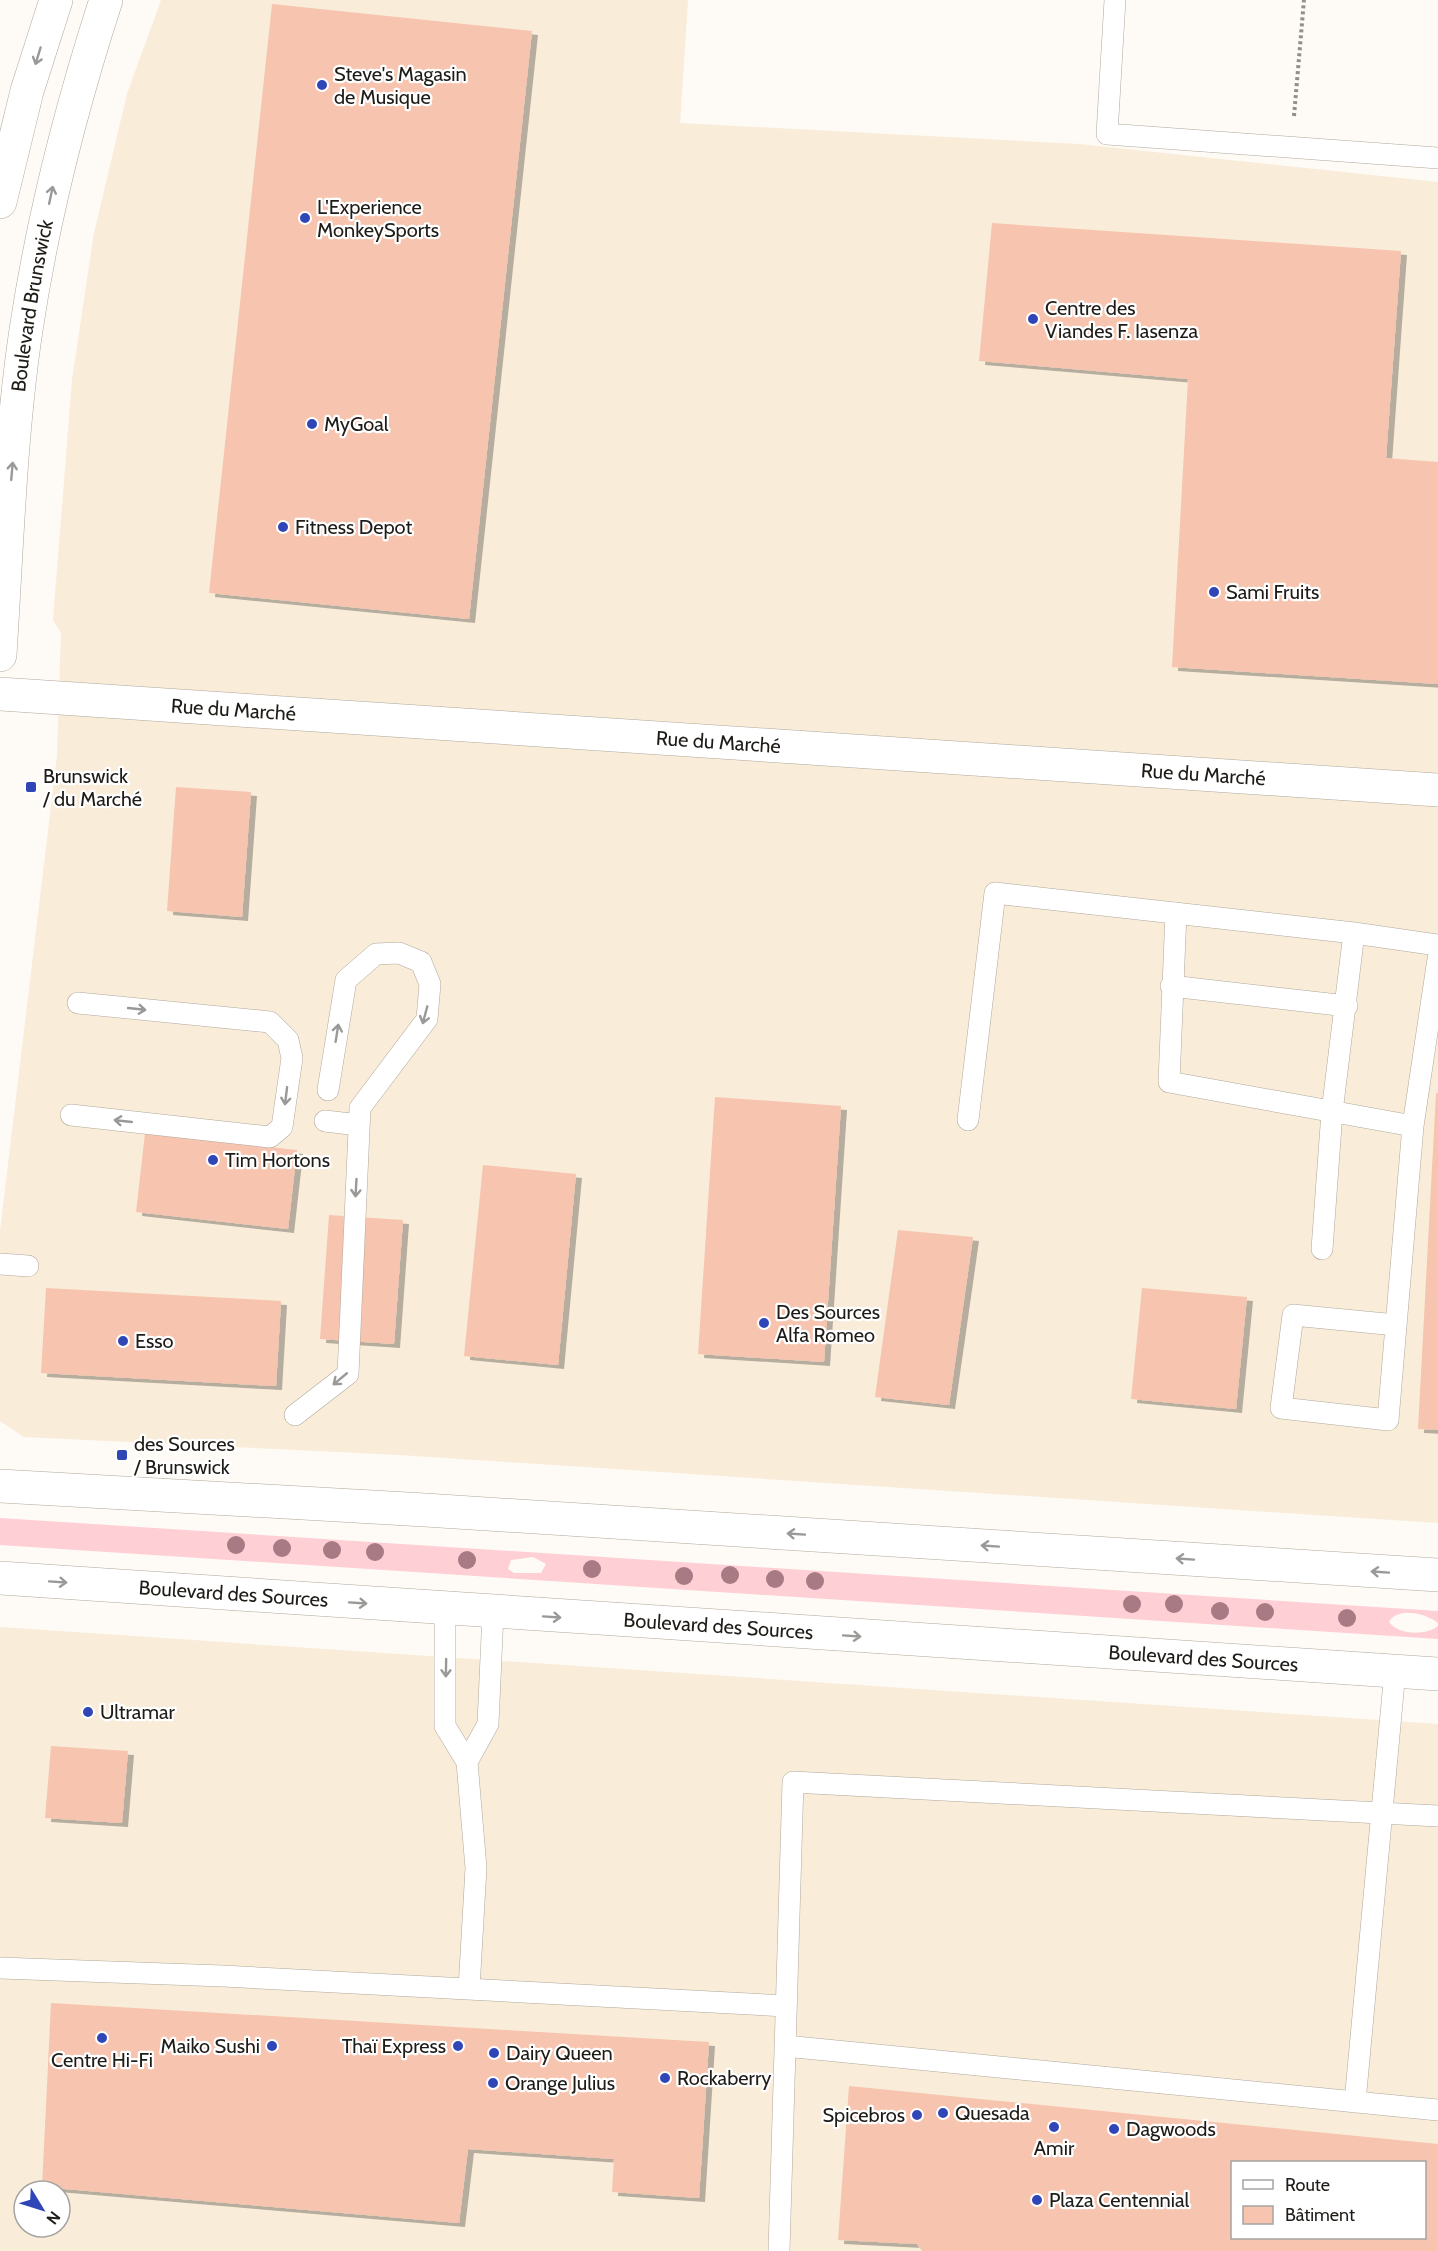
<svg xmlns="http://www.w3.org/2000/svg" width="1438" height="2251" viewBox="0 0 1438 2251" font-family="Cabin,sans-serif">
  <defs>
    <filter id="shadow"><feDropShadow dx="6" dy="4" stdDeviation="0" flood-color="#0004"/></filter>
  </defs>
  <rect width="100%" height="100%" fill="#fefaf5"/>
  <path fill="#f9ecd9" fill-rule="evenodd" d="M161,0H688L680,123L1079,144L1438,182V1523L400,1455L24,1437L0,1421V1231L57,756L61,633L53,620L72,380L94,233L127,94Z
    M0,1627L1438,1724V2251H0ZM1232,2162H1424V2238H1232ZM24,2191H60V2227H24Z"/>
  <path fill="#fecfd5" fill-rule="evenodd" d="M0,1518L1438,1611V1623C1427,1614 1398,1606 1389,1622C1398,1635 1426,1636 1438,1626V1639L0,1545ZM533,1557L546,1564L541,1573H514L508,1569L511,1560Z"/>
  <path fill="#f7c5af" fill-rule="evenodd" filter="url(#shadow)" d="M272,4L532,31L469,619L209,593Z
    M992,223L1401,251L1386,458L1438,462V684L1172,667L1188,379L979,361Z
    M176,787L251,792L242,917L167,911Z
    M1436,1093H1438V1430L1418,1429Z
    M715,1097L841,1106L824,1362L698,1354Z
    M145,1133L297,1150L288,1229L136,1212Z
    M483,1165L576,1174L558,1365L464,1356Z
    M329,1215L403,1220L394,1344L320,1339Z
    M898,1230L973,1237L949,1405L875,1397Z
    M46,1288L281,1301L276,1386L41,1373Z
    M1142,1288L1247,1297L1236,1409L1131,1399Z
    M51,1746L128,1751L122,1823L45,1818Z
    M51,2003L709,2042L699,2198L612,2192L614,2159L468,2149L459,2223L42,2187Z
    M849,2086L1438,2144V2251H922L917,2244L838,2240ZM1232,2162H1424V2238H1232Z"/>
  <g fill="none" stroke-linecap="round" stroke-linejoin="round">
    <defs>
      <path id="service" d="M1115,0L1107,134L1438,158
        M1176,913L1169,1082L1413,1126
        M1171,986L1347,1006
        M71,1115L270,1137L282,1127L292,1058L288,1040L270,1022L78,1003
        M968,1120L995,893L1354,933
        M325,1121L359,1125
        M1322,1249L1332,1112L1354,933L1438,945
        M0,1264L28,1266
        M1396,1325L1293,1315L1281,1408L1388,1420L1413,1126L1438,959
        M295,1415L348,1374L360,1108L427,1019L430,984L421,962L399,953L376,954L346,980L328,1090
        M445,1610V1726L467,1762L476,1868L469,1989
        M467,1762L488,1724L493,1613
        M0,1968L223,1976L786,2006
        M785,2046L1438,2110
        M1355,2102L1395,1671
        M779,2251L793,1782L1438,1816"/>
      <g id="minor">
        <path id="s1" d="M0,694L1438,790"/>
      </g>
      <g id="tertiary">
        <path d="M0,202L27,91L56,0"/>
        <path id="s2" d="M0,655C7,547 10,437 26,330C43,217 71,108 106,0"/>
      </g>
      <g id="secondary">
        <path d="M0,1486L425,1510L1438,1575"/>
        <path id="s3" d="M0,1578L1438,1674"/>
      </g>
    </defs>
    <use href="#service" stroke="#b0a89c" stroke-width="22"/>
    <use href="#minor" stroke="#b0a89c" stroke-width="34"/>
    <use href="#tertiary" stroke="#b0a89c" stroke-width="34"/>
    <use href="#secondary" stroke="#b0a89c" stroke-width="34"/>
    <path stroke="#928e8a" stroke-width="4" stroke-dasharray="3 3" stroke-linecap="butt" d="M1294,116L1304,0"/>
    <use href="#service" stroke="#fff" stroke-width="21"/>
    <use href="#minor" stroke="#fff" stroke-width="33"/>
    <use href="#tertiary" stroke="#fff" stroke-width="33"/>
    <use href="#secondary" stroke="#fff" stroke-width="33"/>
  </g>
  <g fill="#a77a84">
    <circle cx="236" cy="1545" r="9"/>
    <circle cx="282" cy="1548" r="9"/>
    <circle cx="332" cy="1550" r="9"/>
    <circle cx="375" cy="1552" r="9"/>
    <circle cx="467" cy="1560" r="9"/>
    <circle cx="592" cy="1569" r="9"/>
    <circle cx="730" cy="1575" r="9"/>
    <circle cx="684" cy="1576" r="9"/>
    <circle cx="775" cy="1579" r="9"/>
    <circle cx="815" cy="1581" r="9"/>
    <circle cx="1132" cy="1604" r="9"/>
    <circle cx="1174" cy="1604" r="9"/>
    <circle cx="1220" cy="1611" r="9"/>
    <circle cx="1265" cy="1612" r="9"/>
    <circle cx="1347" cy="1618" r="9"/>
  </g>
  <defs><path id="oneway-shaft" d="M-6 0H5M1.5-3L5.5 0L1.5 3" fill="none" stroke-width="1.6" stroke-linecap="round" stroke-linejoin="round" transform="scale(1.5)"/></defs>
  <g stroke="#9a9997">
    <use href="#oneway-shaft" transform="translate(38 56) rotate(107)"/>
    <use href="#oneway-shaft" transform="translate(51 195) rotate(-78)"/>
    <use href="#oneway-shaft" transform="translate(12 471) rotate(-85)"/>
    <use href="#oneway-shaft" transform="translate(137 1009) rotate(6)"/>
    <use href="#oneway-shaft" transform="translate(425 1015) rotate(105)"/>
    <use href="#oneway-shaft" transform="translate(337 1033) rotate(-81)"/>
    <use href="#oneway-shaft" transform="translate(286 1096) rotate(97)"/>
    <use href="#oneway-shaft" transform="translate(123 1121) rotate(-174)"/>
    <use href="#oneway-shaft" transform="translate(356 1188) rotate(93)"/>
    <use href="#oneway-shaft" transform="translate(340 1379) rotate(140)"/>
    <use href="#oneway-shaft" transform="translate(796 1534) rotate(-176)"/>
    <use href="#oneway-shaft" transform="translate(990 1546) rotate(-176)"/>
    <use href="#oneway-shaft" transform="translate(1185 1559) rotate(-176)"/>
    <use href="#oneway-shaft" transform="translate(1380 1572) rotate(-176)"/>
    <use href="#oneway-shaft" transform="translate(58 1582) rotate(4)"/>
    <use href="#oneway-shaft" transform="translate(358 1603) rotate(4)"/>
    <use href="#oneway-shaft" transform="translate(552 1617) rotate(4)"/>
    <use href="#oneway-shaft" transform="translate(852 1636) rotate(4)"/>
    <use href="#oneway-shaft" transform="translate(446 1668) rotate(91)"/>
  </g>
  <g fill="#3046b7" stroke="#fff" stroke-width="2">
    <circle cx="322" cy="85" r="6"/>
    <circle cx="305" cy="218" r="6"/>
    <circle cx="1033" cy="319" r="6"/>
    <circle cx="312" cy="424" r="6"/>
    <circle cx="283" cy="527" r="6"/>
    <circle cx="1214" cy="592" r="6"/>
    <rect x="25" y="781" width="12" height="12" rx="3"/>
    <circle cx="213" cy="1160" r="6"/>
    <circle cx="764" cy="1323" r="6"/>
    <circle cx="123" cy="1341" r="6"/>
    <rect x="116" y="1449" width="12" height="12" rx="3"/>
    <circle cx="88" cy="1712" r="6"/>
    <circle cx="102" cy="2038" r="6"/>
    <circle cx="272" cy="2046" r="6"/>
    <circle cx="458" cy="2046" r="6"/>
    <circle cx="494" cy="2053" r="6"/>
    <circle cx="665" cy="2078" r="6"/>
    <circle cx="493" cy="2083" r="6"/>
    <circle cx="943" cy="2113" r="6"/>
    <circle cx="917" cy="2115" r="6"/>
    <circle cx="1054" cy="2127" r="6"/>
    <circle cx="1114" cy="2129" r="6"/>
    <circle cx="1037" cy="2200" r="6"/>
  </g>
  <g text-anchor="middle" stroke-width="4.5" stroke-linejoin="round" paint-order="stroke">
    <g font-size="20" fill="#1f1c18" stroke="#fff" text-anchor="start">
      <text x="334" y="81">Steve's Magasin<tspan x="334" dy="23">de Musique</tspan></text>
      <text x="317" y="214">L'Experience<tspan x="317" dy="23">MonkeySports</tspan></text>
      <text x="1045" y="315">Centre des<tspan x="1045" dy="23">Viandes F. Iasenza</tspan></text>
      <text x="324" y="431">MyGoal</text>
      <text x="295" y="534">Fitness Depot</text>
      <text x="1226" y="599">Sami Fruits</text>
      <text x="43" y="783">Brunswick<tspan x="43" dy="23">/ du Marché</tspan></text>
      <text x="225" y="1167">Tim Hortons</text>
      <text x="776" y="1319">Des Sources<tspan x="776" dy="23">Alfa Romeo</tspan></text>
      <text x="135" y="1348">Esso</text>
      <text x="134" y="1451">des Sources<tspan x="134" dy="23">/ Brunswick</tspan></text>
      <text x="100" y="1719">Ultramar</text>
      <text x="260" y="2053" text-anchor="end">Maiko Sushi</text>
      <text x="446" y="2053" text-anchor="end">Thaï Express</text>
      <text x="506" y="2060">Dairy Queen</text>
      <text x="102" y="2067" text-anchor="middle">Centre Hi-Fi</text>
      <text x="677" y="2085">Rockaberry</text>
      <text x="505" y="2090">Orange Julius</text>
      <text x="955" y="2120">Quesada</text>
      <text x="905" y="2122" text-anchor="end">Spicebros</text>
      <text x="1126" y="2136">Dagwoods</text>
      <text x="1054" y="2155" text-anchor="middle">Amir</text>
      <text x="1049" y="2207">Plaza Centennial</text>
    </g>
    <g font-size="20" fill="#1f1c18" stroke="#fff">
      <text dy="7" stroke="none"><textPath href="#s2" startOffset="351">Boulevard Brunswick</textPath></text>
      <text dy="7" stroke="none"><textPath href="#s1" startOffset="234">Rue du Marché</textPath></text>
      <text dy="7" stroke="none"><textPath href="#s1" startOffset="720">Rue du Marché</textPath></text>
      <text dy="7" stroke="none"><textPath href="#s1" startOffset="1206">Rue du Marché</textPath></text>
      <text dy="7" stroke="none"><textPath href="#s3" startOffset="234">Boulevard des Sources</textPath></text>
      <text dy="7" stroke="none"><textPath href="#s3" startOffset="720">Boulevard des Sources</textPath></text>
      <text dy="7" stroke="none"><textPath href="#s3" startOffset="1206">Boulevard des Sources</textPath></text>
    </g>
  </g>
  <rect x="1231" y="2161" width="195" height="78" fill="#ffffff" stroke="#a5a4a3" stroke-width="1.5"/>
  <rect x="1243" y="2180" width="30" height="9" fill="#ffffff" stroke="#a5a4a3" stroke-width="1.5"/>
  <text x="1285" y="2191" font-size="18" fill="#1f1c18">Route</text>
  <rect x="1243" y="2206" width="30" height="18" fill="#f7c5af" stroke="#a5a4a3" stroke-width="1.5"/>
  <text x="1285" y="2221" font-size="18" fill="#1f1c18">Bâtiment</text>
  <g transform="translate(42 2209) rotate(128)"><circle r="28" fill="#ffffff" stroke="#a5a4a3" stroke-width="1.5"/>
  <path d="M0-4.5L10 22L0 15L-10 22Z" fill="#3046b7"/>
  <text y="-9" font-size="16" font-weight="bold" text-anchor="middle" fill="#1f1c18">N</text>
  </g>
</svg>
